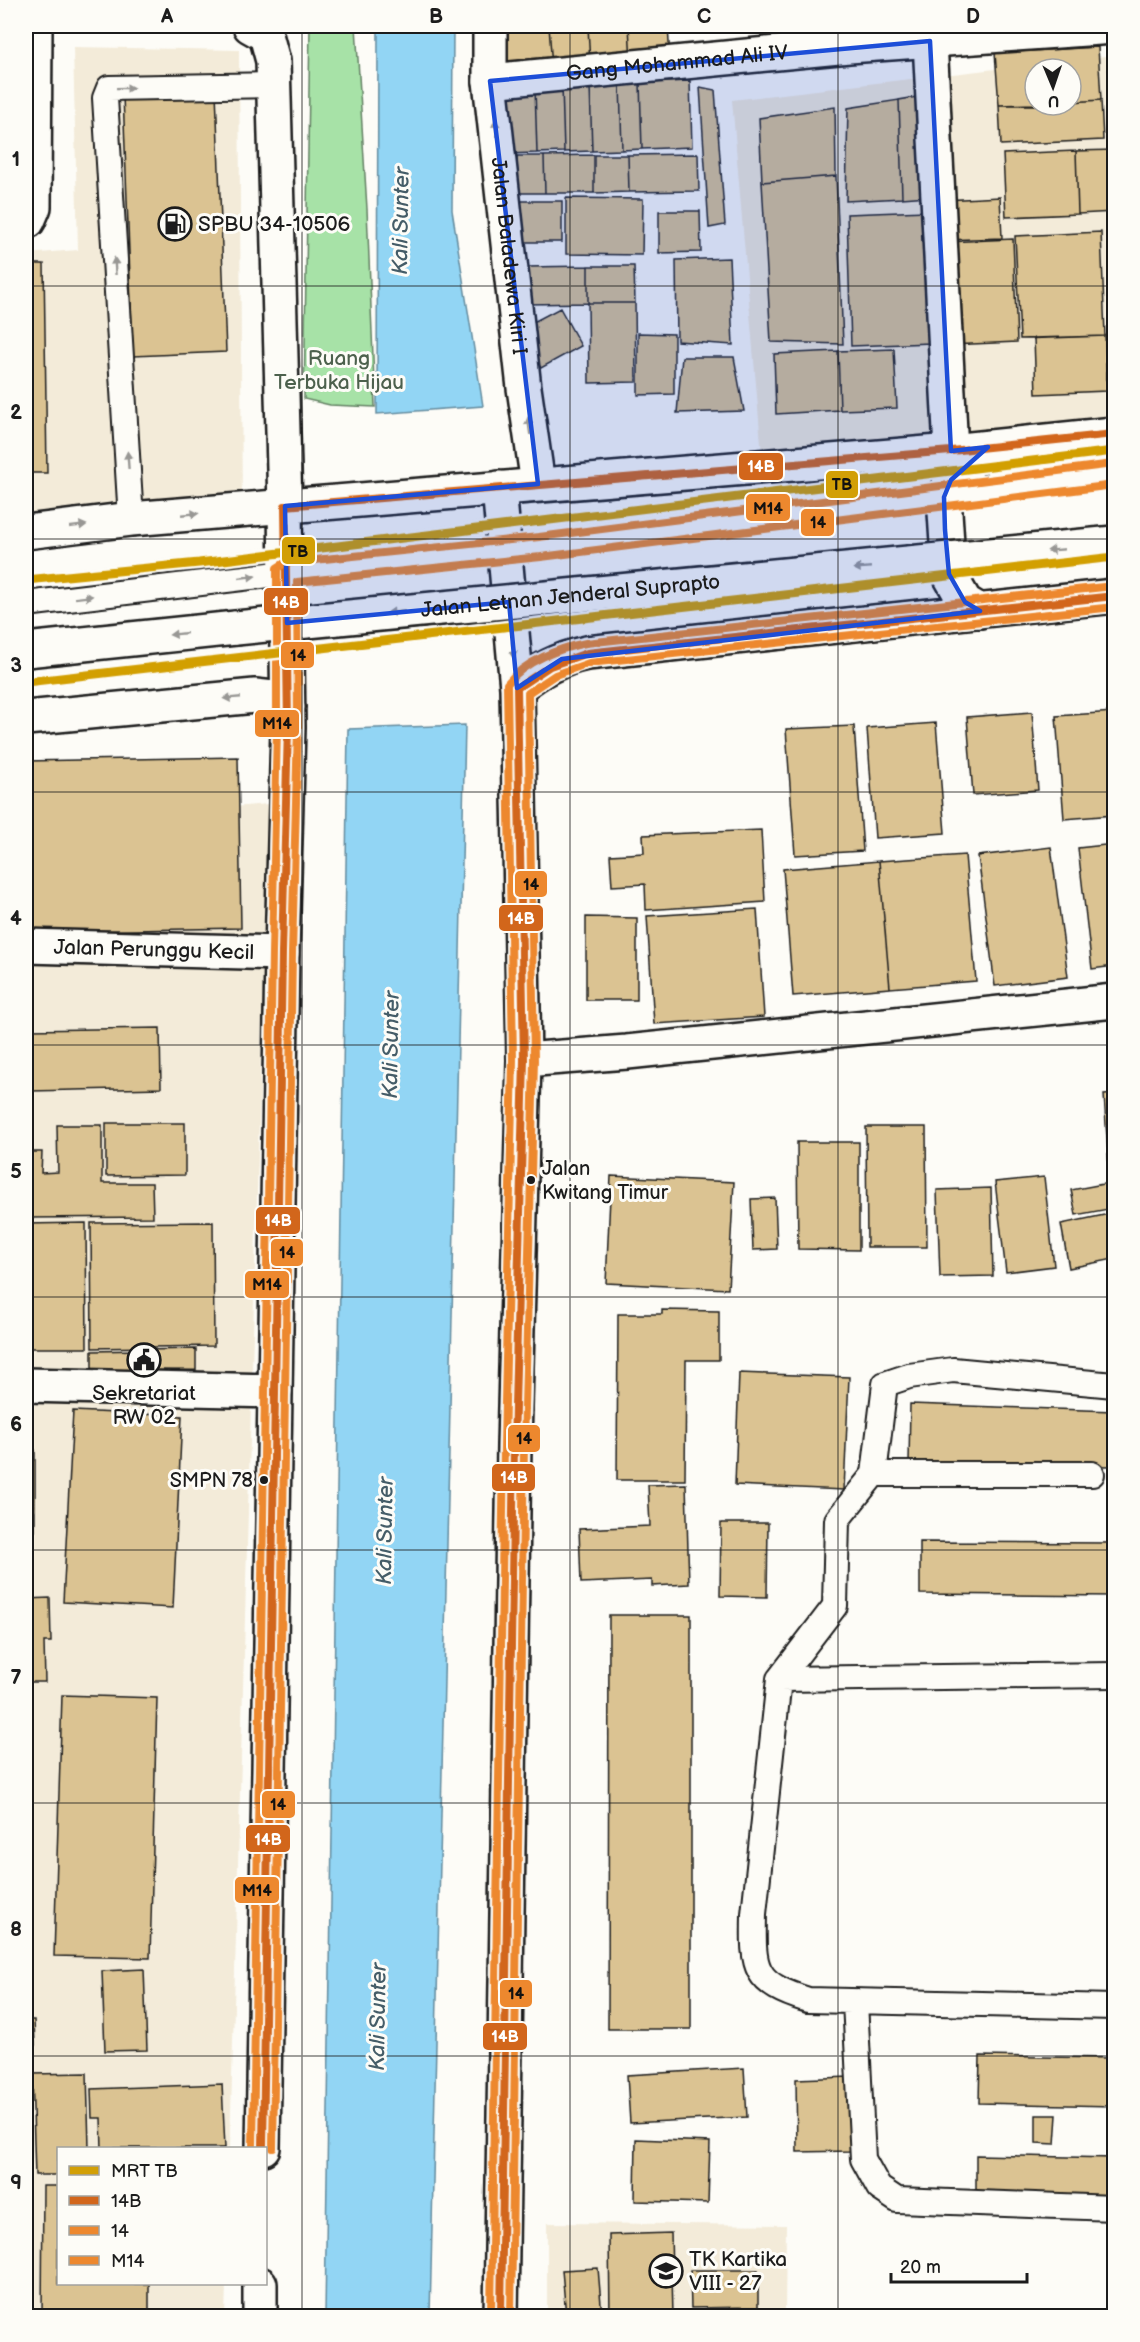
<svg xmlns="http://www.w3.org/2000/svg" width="1140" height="2342" viewBox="0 0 1140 2342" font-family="'Balsamiq Sans',sans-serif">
  <rect width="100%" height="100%" fill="#fdfcf7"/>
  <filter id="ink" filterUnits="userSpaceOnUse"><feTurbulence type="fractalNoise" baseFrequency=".0167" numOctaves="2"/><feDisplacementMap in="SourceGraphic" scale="12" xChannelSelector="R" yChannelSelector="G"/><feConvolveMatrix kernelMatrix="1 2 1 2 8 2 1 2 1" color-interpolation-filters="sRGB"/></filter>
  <g filter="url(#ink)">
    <path fill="#f3ebd9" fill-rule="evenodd" d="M73,47L239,50L242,510L26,535V254L78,250Z
      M1114,55V434L763,467L732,100ZM1035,69H1071V105H1035Z
      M268,804L230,2148H58V2284H226L225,2316H26V1502L33,1206H26V824Z
      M547,2223L786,2225L785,2316H547Z"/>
    <path fill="#a7e2a7" stroke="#627f62" stroke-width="1.5" d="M310,26H356L367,209L375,407L330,405L304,399Z"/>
    <path fill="#92d5f4" stroke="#638b9e" stroke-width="1.5" d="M378,26H453L452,210L483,406L377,414Z
      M465,725L430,2316H325L348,729Z"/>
    <path fill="#dbc392" stroke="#1c1c1c" stroke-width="1.5" d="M549,26L552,67L507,70L504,28Z
      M549,26H588L590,65L552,67Z
      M588,26H629L631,62L590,65Z
      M629,26H668L670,59L631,62Z
      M1098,47L1101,100L1071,102V69H1035V104L999,105L995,53Z
      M1108,50H1114V141L1111,142Z
      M690,81L692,147L642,149L640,83Z
      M640,83L642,149L622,150L620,84Z
      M620,84L622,150L592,151L590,85Z
      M590,85L592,151L564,152L562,86Z
      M562,86L564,152L537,153L535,87Z
      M535,87L537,153L504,154L502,88Z
      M700,87L715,90L725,225L709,228Z
      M216,92L226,352L133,356L123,95Z
      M929,95L928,196L902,198L899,100Z
      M899,100L902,198L846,201L848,108Z
      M1101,100L1103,140L1001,145L999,105H1071V102Z
      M835,107L836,176L762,182L759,118Z
      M1114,150V212L1078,214L1076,151Z
      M1076,151L1078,214L1006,217L1003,154Z
      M698,154L699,191L629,192L628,155Z
      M594,155V193H545L544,156Z
      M594,155H628L629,192L594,193Z
      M517,156H544L545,193H518Z
      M836,176L843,344L771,342L762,182Z
      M1000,197L1002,238L944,240V200Z
      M566,198L643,199L642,255L566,254Z
      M514,201H562V242H515Z
      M659,211H700L701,252L659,253Z
      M926,211L931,343L851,346L847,214Z
      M1101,232L1105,336L1020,339L1015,236Z
      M1013,239L1017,342L950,345L946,242Z
      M729,258L733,345L677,341L676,260Z
      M26,264H44L47,473H26Z
      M588,266V303L528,304L527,267Z
      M588,266H634L635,303H588Z
      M588,303H635L636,382L589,383Z
      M560,308L581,346L541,368L520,329Z
      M638,333L674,334V394L638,395Z
      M1105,336L1107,391L1036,394L1034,338Z
      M894,349L897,408L840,410L838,351Z
      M838,351L840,410L776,414L774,354Z
      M682,357H734L744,411L677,413Z
      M1032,712L1038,790L973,795L967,717Z
      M1114,712V815L1064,819L1056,716Z
      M936,723L945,833L875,838L867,728Z
      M854,726L863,851L795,855L786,729Z
      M238,757L241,928L26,932V761Z
      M761,830L765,902L646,910L645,884L612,886L610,855L644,853L643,835Z
      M1114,844V966L1092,969L1078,848Z
      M1051,847L1068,977L995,986L978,856Z
      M965,855L976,981L890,988L879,861Z
      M879,861L890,988L793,996L783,869Z
      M757,909L764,1017L654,1024L647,916Z
      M586,917L637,918V1000H586Z
      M160,1028L161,1088L31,1091L30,1030Z
      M1114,1094V1168H1109L1104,1095Z
      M106,1123H185V1175L106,1176Z
      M57,1125H102V1183H152L153,1217L26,1218V1152H42L41,1173L58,1172Z
      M866,1127H926L927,1247H867Z
      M797,1142H859V1250L798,1249Z
      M611,1176L734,1182L728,1289L606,1283Z
      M1044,1177L1054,1266L1006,1272L995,1182Z
      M1114,1182V1208L1076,1215L1071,1190Z
      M991,1188L993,1276L940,1277L937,1190Z
      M775,1198L777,1249L753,1250L751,1199Z
      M1114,1213V1259L1069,1268L1061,1224Z
      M213,1222L214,1346L92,1348L91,1223Z
      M86,1223L87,1348H26V1224Z
      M662,1310L719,1311V1360H686L685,1480H617L618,1314H662Z
      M196,1349V1370L92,1372V1351Z
      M739,1373L849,1377L844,1490L735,1485Z
      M910,1404L1114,1411V1466L909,1464Z
      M73,1411L182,1416L173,1608L63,1602Z
      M26,1450H35V1531H26Z
      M686,1484L689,1584L652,1586V1580L581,1583L579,1529L650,1526L648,1485Z
      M721,1523H768L767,1597L720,1596Z
      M920,1542L1114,1543V1596L920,1594Z
      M50,1598L51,1642H44L45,1682H26V1599Z
      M609,1615H691V2029H608Z
      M62,1695L157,1698L150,1958L54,1956Z
      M26,1831H28L26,1884Z
      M144,1969L147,2050L105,2051L102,1971Z
      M26,2020H34L35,2045L26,2046Z
      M980,2056L1114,2058V2106L979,2103Z
      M744,2068L747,2117L630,2123L627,2075Z
      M87,2073L89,2148H58V2175H35L32,2074Z
      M850,2077L851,2151L797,2152L796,2079Z
      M222,2084L225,2148H102L101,2118H92L91,2089Z
      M1036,2115H1057L1055,2144L1036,2143Z
      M636,2139L710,2142L708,2203L635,2201Z
      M976,2155L1114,2158V2196L976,2193Z
      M43,2186H58V2284H149V2316H42Z
      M671,2233L673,2316H610L609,2235Z
      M26,2242H28L27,2311H26Z
      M598,2268L602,2316H566L562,2270Z
      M690,2270H758V2307L691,2308Z"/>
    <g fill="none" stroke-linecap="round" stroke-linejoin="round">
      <defs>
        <path id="lane" d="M131,519L105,98L109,88L273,85
          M26,604L286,573L540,547L1114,474
          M874,1474L885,1384L909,1376L953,1370L1114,1385
          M1092,1474H874L837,1520L835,1606L779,1679L754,1914C753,1968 752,1983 808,2000L1114,2007
          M779,1679L1114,1675
          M855,2002L863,2159L879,2188L897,2200L1114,2208"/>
        <g id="street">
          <path d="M250,26L266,35L273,61L285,506"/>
          <path id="s1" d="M490,26V81L524,388L538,484"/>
          <path d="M930,41L951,451"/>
          <path id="s2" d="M490,81L849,46L1114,27"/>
          <path d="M26,221H28L34,207L35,26"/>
          <path id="s3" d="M26,946L282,953"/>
          <path d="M524,1060L627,1052L1114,1001"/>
          <path d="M26,1385L275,1391"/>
        </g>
        <path id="primary" d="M499,488L517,688L524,1060L514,1445L501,2316
          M26,532L131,519L951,451L1114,434
          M980,611L965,602L949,574L944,497L951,480L988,447
          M26,650L236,628
          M517,688C539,670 559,659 587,653L1114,596
          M26,718L255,696L273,698L288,707
          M263,2148L282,953L288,727L285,506
          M260,2316V2284"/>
      </defs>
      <use href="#lane" stroke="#1c1c1c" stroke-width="28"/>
      <use href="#street" stroke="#1c1c1c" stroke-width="38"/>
      <use href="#primary" stroke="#1c1c1c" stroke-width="38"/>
      <use href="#lane" stroke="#fdfcf7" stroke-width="24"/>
      <use href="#street" stroke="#fdfcf7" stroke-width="33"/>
      <use href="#primary" stroke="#fdfcf7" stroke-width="33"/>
      <defs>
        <g id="primary-bridge">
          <path id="s4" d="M236,628L1114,543"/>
        </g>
      </defs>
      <use href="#primary-bridge" stroke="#1c1c1c" stroke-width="38" stroke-linecap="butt"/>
      <use href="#primary-bridge" stroke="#fdfcf7" stroke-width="33"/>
      <defs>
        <path id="bus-1" d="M263,2148L282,953L288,727L285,506L951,451L1114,434
          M501,2316L514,1445L524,1060L517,688L550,666L587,653L1114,596"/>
        <path id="bus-2" d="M273,2148L292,953L298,727L297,582L541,557L1114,485
          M511,2316L524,1445L534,1060L528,693L555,675L589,663L1114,607"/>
        <path id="bus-3" d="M253,2148L272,953L277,727V568L285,563L539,537L1113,464
          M491,2316L504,1445L513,1060L507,684C524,661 560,648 586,643L1113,586"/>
      </defs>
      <use href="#bus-1" stroke="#fdfcf7" stroke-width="12"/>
      <use href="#bus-2" stroke="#fdfcf7" stroke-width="12"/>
      <use href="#bus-3" stroke="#fdfcf7" stroke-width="12"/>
      <use href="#bus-1" stroke="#d2661b" stroke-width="8"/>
      <use href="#bus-2" stroke="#ed882e" stroke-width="8"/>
      <use href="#bus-3" stroke="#ed882e" stroke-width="8"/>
      <defs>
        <path id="metro-1" d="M26,580L199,563L1114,451
          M26,682L1114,557"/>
      </defs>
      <use href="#metro-1" stroke="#fdfcf7" stroke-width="14"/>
      <use href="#metro-1" stroke="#d29f06" stroke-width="9"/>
    </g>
    <defs><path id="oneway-solid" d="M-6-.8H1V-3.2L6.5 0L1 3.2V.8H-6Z" transform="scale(1.5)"/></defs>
    <g fill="#989794">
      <use href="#oneway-solid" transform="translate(125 88) rotate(-1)"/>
      <use href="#oneway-solid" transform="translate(496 128) rotate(-96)"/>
      <use href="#oneway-solid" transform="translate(115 266) rotate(-94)"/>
      <use href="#oneway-solid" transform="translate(529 426) rotate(-98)"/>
      <use href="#oneway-solid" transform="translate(128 460) rotate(-94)"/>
      <use href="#oneway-solid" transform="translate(190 514) rotate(-5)"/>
      <use href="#oneway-solid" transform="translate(78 526) rotate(-7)"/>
      <use href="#oneway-solid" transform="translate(1056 550) rotate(175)"/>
      <use href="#oneway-solid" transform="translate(862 568) rotate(175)"/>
      <use href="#oneway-solid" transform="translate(247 577) rotate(-6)"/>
      <use href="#oneway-solid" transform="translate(84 597) rotate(-7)"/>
      <use href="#oneway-solid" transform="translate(396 612) rotate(175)"/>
      <use href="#oneway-solid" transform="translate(178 634) rotate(174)"/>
      <use href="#oneway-solid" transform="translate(513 650) rotate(85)"/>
      <use href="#oneway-solid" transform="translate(232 698) rotate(175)"/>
    </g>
  </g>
  <path fill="#1d4ed8" fill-opacity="0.2" stroke="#1d4ed8" stroke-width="4.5" stroke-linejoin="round" d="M930,41L951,451L988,447L951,480L944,497L945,530L949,574L965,602L980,611L562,659L517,688L509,602L287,623L285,506L538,484L490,81Z"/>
  <path fill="none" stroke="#1c1c1c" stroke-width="1.5" stroke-opacity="0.55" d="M302,26V2316M570,26V2316M838,26V2316M26,286H1114M26,539H1114M26,792H1114M26,1045H1114M26,1297H1114M26,1550H1114M26,1803H1114M26,2056H1114"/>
  <defs>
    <symbol id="fuel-ring" viewBox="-11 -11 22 22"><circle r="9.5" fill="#fdfcf7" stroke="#1c1c1c" stroke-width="1.5"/><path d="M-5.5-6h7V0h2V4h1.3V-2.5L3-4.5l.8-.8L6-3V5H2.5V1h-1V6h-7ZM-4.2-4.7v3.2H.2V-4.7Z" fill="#1c1c1c"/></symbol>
    <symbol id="civic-ring" viewBox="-11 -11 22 22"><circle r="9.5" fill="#fdfcf7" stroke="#1c1c1c" stroke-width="1.5"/><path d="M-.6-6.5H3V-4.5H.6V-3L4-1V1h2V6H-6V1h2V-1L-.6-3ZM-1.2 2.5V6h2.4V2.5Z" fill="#1c1c1c"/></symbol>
    <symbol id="school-ring" viewBox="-11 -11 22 22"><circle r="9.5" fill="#fdfcf7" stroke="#1c1c1c" stroke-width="1.5"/><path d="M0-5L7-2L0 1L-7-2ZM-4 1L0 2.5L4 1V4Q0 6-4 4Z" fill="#1c1c1c"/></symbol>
  </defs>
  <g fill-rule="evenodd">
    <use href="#fuel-ring" x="156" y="205" width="38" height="38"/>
    <use href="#civic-ring" x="125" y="1341" width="38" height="38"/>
    <use href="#school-ring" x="647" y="2252" width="38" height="38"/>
  </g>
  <g fill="#1c1c1c" stroke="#fdfcf7" stroke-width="2">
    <circle cx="531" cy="1180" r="5"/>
    <circle cx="264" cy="1480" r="5"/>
  </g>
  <g text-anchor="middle" stroke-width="6" stroke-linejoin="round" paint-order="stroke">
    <g font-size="20" fill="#1c1c1c" stroke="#fdfcf7" text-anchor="start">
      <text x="542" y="1175">Jalan<tspan x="542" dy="24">Kwitang Timur</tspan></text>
      <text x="253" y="1487" text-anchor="end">SMPN 78</text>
    </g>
    <g font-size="21" fill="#1c1c1c" stroke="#fdfcf7">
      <text dy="7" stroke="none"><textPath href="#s2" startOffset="188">Gang Mohammad Ali IV</textPath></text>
      <text dy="7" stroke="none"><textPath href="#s1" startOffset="231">Jalan Baladewa Kiri I</textPath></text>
      <text dy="7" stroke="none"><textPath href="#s4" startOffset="336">Jalan Letnan Jenderal Suprapto</textPath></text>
      <text dy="7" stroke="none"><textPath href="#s3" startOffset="128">Jalan Perunggu Kecil</textPath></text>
    </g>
    <g font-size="21" fill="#1c1c1c" stroke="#fdfcf7" text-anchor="start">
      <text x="198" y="231">SPBU 34-10506</text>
      <text x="144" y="1400" text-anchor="middle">Sekretariat<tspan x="144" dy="24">RW 02</tspan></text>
      <text x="689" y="2266">TK Kartika<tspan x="689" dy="24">VIII - 27</tspan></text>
    </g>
    <g font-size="21" fill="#4d614d" stroke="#fdfcf7">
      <text x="339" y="365">Ruang<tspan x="339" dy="24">Terbuka Hijau</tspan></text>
    </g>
    <g font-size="22" font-style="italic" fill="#455d68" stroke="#fdfcf7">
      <text transform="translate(400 221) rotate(-89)" y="8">Kali Sunter</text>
      <text transform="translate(390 1045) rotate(-89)" y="8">Kali Sunter</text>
      <text transform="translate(384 1531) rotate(-89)" y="8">Kali Sunter</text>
      <text transform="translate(377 2017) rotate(-89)" y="8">Kali Sunter</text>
    </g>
  </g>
  <g stroke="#fdfcf7" stroke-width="2">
    <rect x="738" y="452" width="46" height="29" rx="6" fill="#d2661b"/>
    <rect x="825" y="470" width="34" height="29" rx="6" fill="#d29f06"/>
    <rect x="745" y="493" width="46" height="29" rx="6" fill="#ed882e"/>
    <rect x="800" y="508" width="35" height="29" rx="6" fill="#ed882e"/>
    <rect x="281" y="536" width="35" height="29" rx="6" fill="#d29f06"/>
    <rect x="263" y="587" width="46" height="29" rx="6" fill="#d2661b"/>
    <rect x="280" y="641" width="35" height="28" rx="6" fill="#ed882e"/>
    <rect x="254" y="709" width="46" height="29" rx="6" fill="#ed882e"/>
    <rect x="514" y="870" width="34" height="28" rx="6" fill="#ed882e"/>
    <rect x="498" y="904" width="46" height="28" rx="6" fill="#d2661b"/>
    <rect x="255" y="1206" width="46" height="29" rx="6" fill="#d2661b"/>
    <rect x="270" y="1238" width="34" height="29" rx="6" fill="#ed882e"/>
    <rect x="244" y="1270" width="46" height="29" rx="6" fill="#ed882e"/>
    <rect x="507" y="1424" width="34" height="29" rx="6" fill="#ed882e"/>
    <rect x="491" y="1463" width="45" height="29" rx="6" fill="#d2661b"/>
    <rect x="261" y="1790" width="35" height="29" rx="6" fill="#ed882e"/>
    <rect x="245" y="1824" width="46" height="29" rx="6" fill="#d2661b"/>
    <rect x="234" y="1876" width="46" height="28" rx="6" fill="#ed882e"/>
    <rect x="499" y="1979" width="34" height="29" rx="6" fill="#ed882e"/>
    <rect x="482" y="2022" width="46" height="29" rx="6" fill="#d2661b"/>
  </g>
  <g font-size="16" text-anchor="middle" font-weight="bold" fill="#fff">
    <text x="761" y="472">14B</text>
    <text x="286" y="608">14B</text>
    <text x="521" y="924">14B</text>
    <text x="278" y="1226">14B</text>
    <text x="514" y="1483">14B</text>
    <text x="268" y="1845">14B</text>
    <text x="505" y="2042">14B</text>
  </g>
  <g font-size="16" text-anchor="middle" font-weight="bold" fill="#111">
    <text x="842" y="490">TB</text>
    <text x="768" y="514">M14</text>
    <text x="818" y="528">14</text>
    <text x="298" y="557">TB</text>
    <text x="298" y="661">14</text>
    <text x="277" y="729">M14</text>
    <text x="531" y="890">14</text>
    <text x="287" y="1258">14</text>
    <text x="267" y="1290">M14</text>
    <text x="524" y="1444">14</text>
    <text x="278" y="1810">14</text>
    <text x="257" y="1896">M14</text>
    <text x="516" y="1999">14</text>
  </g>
  <rect width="1140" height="2342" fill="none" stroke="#fdfcf7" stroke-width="66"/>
  <rect x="57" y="2147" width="210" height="138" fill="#fdfcf7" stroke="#a3a29f" stroke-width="1.5"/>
  <rect x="69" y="2166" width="30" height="9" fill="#d29f06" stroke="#a3a29f" stroke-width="1.5"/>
  <text x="111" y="2177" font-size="18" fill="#1c1c1c">MRT TB</text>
  <rect x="69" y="2196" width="30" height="9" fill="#d2661b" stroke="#a3a29f" stroke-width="1.5"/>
  <text x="111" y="2207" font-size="18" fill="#1c1c1c">14B</text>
  <rect x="69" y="2226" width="30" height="9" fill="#ed882e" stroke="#a3a29f" stroke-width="1.5"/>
  <text x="111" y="2237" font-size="18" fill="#1c1c1c">14</text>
  <rect x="69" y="2256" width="30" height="9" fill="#ed882e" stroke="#a3a29f" stroke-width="1.5"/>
  <text x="111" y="2267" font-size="18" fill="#1c1c1c">M14</text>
  <g transform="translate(1053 87) rotate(178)"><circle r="28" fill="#fdfcf7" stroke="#a3a29f" stroke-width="1.5"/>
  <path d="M0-4.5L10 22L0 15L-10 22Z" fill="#1c1c1c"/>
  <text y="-9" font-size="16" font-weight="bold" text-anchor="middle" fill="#1c1c1c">U</text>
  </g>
  <path d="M891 2273v9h136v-9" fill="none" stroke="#1c1c1c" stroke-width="3"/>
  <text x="900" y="2273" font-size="18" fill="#1c1c1c" stroke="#fdfcf7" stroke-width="4.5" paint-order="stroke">20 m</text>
  <rect x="33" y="33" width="1074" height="2276" fill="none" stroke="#1c1c1c" stroke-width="2"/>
  <g font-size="20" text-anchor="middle" font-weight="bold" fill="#1c1c1c">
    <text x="167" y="23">A</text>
    <text x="436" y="23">B</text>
    <text x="704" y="23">C</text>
    <text x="973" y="23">D</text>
    <text x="16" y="166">1</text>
    <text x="16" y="419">2</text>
    <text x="16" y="672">3</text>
    <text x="16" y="925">4</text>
    <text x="16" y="1178">5</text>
    <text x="16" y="1431">6</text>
    <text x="16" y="1684">7</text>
    <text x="16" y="1936">8</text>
    <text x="16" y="2189">9</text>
  </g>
</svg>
